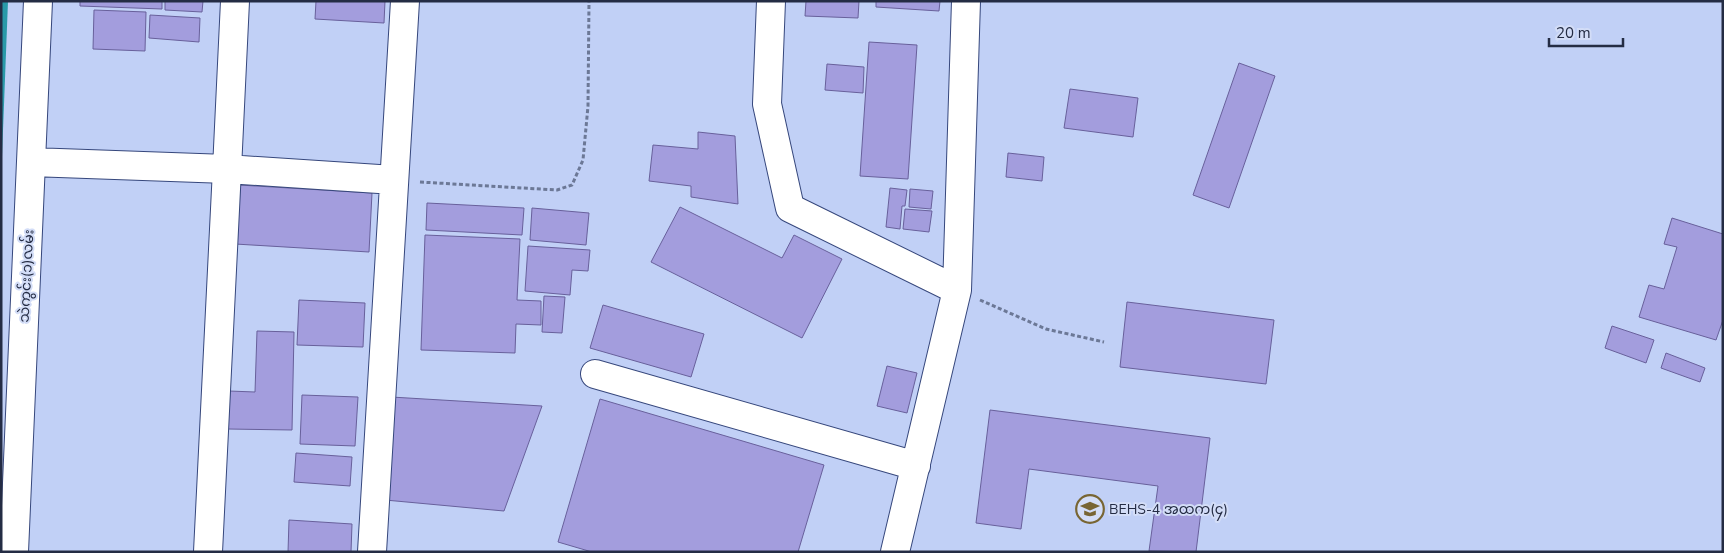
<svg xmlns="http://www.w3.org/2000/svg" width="1724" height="553" viewBox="0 0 1724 553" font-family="'Nunito Sans','Noto Sans Myanmar',sans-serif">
  <rect width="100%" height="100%" fill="#c1d0f6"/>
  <path fill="#2999a8" d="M1,1H8L1,182Z"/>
  <path fill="#a39ddd" stroke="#68609b" d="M80,1H162V9L80,6Z
    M165,1H203L202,12L165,10Z
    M316,1H385L384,23L315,19Z
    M806,1H859L858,18L805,16Z
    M876,1H940L939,11L876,7Z
    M94,10L146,12L145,51L93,49Z
    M150,15L200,18L199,42L149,38Z
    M869,42L917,45L908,179L860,176Z
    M1239,63L1275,76L1229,208L1193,195Z
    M827,64L864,67L863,93L825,90Z
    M1070,89L1138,98L1133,137L1064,128Z
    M698,132L735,136L738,204L691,197V186L649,181L653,145L698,149Z
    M1008,153L1044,157L1042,181L1006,177Z
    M239,185L372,193L369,252L235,244Z
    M890,188L907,190L905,206H902L900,229L886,227Z
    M910,189L933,191L931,209L909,207Z
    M427,203L524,208L522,235L426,230Z
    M680,207L782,258L794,235L842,259L802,338L651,262Z
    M532,208L589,213L586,245L530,240Z
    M905,209L932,211L929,232L903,229Z
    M1672,218L1723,234V320L1716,340L1639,317L1649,285L1664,289L1677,247L1664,244Z
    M425,235L520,239L517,300L541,301V325L516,324L515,353L421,350Z
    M528,246L590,250L588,271L572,270L570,295L525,291Z
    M544,296L565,297L562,333L542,332Z
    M299,300L365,303L363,347L297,345Z
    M1127,302L1274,320L1266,384L1120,367Z
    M603,305L704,334L691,377L590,348Z
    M1612,326L1654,340L1646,363L1605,348Z
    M257,331L294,332L292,430L228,429L229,391L255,392Z
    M1666,353L1705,368L1700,382L1661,368Z
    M887,366L917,373L907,413L877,406Z
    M302,395L358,397L355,446L300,444Z
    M391,397L542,406L504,511L385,500Z
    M600,399L824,465L798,552H592L558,542Z
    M990,410L1210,438L1196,552L1149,551L1158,486L1029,469L1021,529L976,523Z
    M296,453L352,457L350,486L294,482Z
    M289,520L352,524L351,552H288Z"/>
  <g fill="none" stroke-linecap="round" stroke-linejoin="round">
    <defs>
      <path id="minor" d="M235,1L227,169L394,180
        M771,1L767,104L790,208L957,290L966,1
        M31,162L227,169L208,552
        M595,374L916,466
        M14,552L38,1
        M372,552L405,1
        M895,552L957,290"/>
    </defs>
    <use href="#minor" stroke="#36477c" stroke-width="30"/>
    <path stroke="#6c7896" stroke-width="3" stroke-dasharray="4 2.5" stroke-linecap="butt" d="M420,182L557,190L572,185L583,160L588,106L589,1
      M980,300L1046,329L1104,342"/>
    <use href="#minor" stroke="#fff" stroke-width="28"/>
  </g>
  <defs>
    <symbol id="school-ring" viewBox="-11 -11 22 22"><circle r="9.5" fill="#d3ddf7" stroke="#786533" stroke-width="1.5"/><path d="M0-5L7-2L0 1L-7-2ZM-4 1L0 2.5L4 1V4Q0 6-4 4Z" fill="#786533"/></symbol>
  </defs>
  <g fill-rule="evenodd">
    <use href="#school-ring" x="1074" y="493" width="32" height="32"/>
  </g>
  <g text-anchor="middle" stroke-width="4" stroke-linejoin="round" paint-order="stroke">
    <g font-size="14" fill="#242c44" stroke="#d3ddf7">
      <text transform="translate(26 276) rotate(-87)" y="5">သဲကွင်း(၁)လမ်း</text>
    </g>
    <g font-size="14" fill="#242c44" stroke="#d3ddf7" text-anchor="start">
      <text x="1109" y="514">BEHS-4 အထက(၄)</text>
    </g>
  </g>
  <rect width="1724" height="553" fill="none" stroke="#242c44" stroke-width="5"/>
  <path d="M1549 38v8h74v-8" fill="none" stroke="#242c44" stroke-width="2.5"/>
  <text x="1556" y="38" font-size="15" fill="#242c44" stroke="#d3ddf7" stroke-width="4" paint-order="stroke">20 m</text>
</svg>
